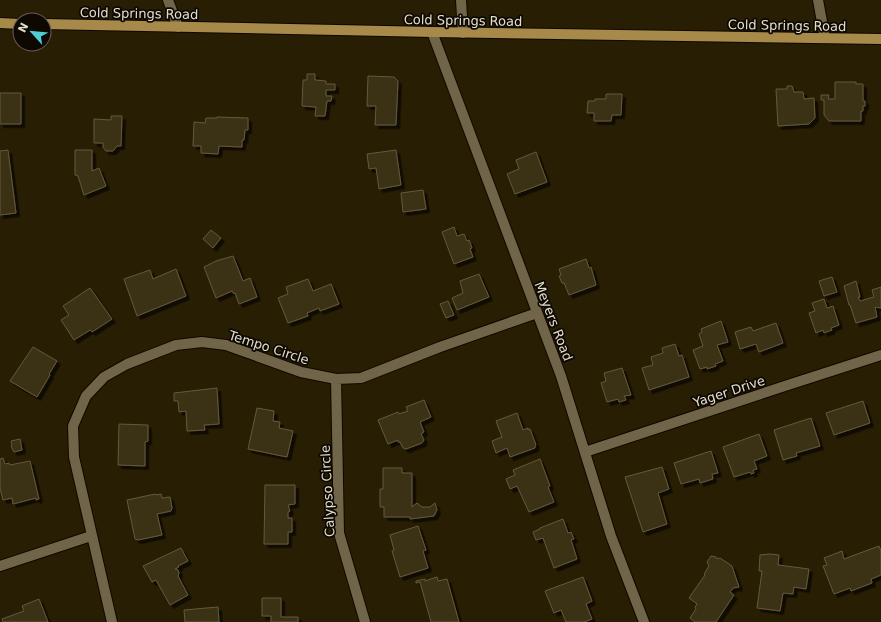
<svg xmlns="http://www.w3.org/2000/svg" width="881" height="622" viewBox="0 0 881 622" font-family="'DejaVu Sans',sans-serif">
  <defs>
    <filter id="shadow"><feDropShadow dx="3.5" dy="3.5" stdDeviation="0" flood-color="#0009"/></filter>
  </defs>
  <rect width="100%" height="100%" fill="#281e03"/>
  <path fill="#3b3116" stroke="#64593d" filter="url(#shadow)" d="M307,74H315V80L326,81V84H335V90H326V96H332L331,101H327L325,116H315L316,107L302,106L303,80H307Z
    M368,76L394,77L398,81L396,125H375L376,106H367Z
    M835,82H856V84H863V101H865V106H863V111H861V121H829L824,115V100H821V95H829L828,99H835Z
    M787,86H792L794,92H803L804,99L814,98L815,118L809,124L778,126L776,89H787Z
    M0,93H21V124H0Z
    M606,94H622L621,115H612L611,121H594V113H587L588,101H595V99H606Z
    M111,116H122L121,146H117L113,151H106L103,147V143H94V119L111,120Z
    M217,117L248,118V130H245L244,140H242V147L219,146L218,154L201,153V146H193L194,122L205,123L206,118H217Z
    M8,150L16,213L0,215V151Z
    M75,150H92V171L99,168L106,186L84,195L78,176L75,175Z
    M396,150L401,185L379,189L376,168L369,169L367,154Z
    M536,152L547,182L515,194L507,174L519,169L516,160Z
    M423,190L426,209L403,212L401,193Z
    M454,227L457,236L464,234L467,241L469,240L472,248L470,249L473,257L454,264L442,232Z
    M211,230L221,238L213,248L203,239Z
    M233,256L243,281L250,278L257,297L239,304L235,293L234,294L232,291L216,298L204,267L216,261Z
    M586,259L589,268L591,267L596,285L569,295L564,283H562L559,276L561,275L559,269Z
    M176,269L186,296L137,316L124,279L150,270L153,279Z
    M479,274L489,297L457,310L452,298L463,293L460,281Z
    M832,277L837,292L824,296L819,281Z
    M308,279L313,291L331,284L339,304L320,311L319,308L307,313L308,316L288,323L278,298L288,294L286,287Z
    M856,281L860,297H858L860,301L874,297L872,290L881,287V308L875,307L877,317L856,323L850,305H849L844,286Z
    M90,288L112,319L92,332L90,330L74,340L61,320L69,315L63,306Z
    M824,299L827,308L833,306L839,325L831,328L832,330L824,333L823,330L816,333L809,313L815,311L812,303Z
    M448,301L454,315L446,318L440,304Z
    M721,321L728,342L717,345L723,361L715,364L716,366L707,369V367L700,369L693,350L703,346L699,334L702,332L701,329Z
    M776,323L783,343L759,352L756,344L740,349L735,332L751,327L753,331Z
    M675,344L679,356L682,355L689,377L649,390L642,368L653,365L651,357L663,353L662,348Z
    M33,347L57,361L49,374L50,375L37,397L10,381Z
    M622,368L631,395L624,396L626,400L619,402L618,399L607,402L601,383L606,381L604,373Z
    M217,388L219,424L204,425L205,430L187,431L186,411L179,412L178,401H174V393Z
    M424,400L431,417L420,422L424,432L421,434L424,440L422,443L406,449L403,448L400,442H398V440L388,444L378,420L398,412L399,414L408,411L406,407Z
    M863,401L870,423L834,435L826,413Z
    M257,408L274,411L273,421L280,422L279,428L293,431L287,457L248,449Z
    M517,413L523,430L528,428V430L530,429L536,445L535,446V448L510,457L507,448L496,453L492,441L502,437L496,421Z
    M811,418L820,446L796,453L797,456L783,460L774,430Z
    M119,424L148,425V441L145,442V466L118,465Z
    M759,434L767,456L754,461L757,469L753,470L754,473L751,474L750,472L734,477L723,447Z
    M20,439L22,450L14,452L11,446L12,445L11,441Z
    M711,451L718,473L712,474L713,479L700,483L699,479L681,484L674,463Z
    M3,458L5,464L9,463L10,465L30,461L39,499L36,500V498L13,504L12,498L3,500L0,488V459Z
    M540,459L550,486L548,487L554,502L529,512L517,486L510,489L506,479L515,475L513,470Z
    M662,467L669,489L658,493L667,524L643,532L625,477Z
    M383,468H402V473H412V507L417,503L422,507H430L435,503L437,510L434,516L410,519V517H384V507H380V489H383Z
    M265,485H295V504L288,505L290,511L288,512V518H292V532H288V544H264Z
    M155,494L156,495L161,494L162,498L170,497L172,508L171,511L157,514L162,535L138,540L135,539L127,500Z
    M563,519L568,533L571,532L574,539L571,540L577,559L554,568L543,538L536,540L533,532L540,529V528Z
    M418,526L426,550L423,551L428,568L400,577L392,551L394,550L390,535Z
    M879,546L881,551V575L871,579L872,583L851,591L850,588L834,594L823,566L827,565L824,558L842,551L844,559Z
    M181,548L188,561L178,566L179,567L175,569L178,570L179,573L178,576L188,595L170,605L156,580L152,582L143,566Z
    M770,554L779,555L778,565L809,569L806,589L794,587L793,594L783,593L780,611L757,608L762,571H759L760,555Z
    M711,556L716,557L717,559L720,558L732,566L739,587L733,588L730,592L734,595L716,622H695L690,618L696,609L695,607L697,604L689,598L705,575L704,574L709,566L707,562Z
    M437,577L438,581L447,579L459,622H431L420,582L416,583V581L425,579V581Z
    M583,577L592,601L586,604L592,619L584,622H566L561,610L554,613L545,591Z
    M262,598H281V617H298V622H271V616H262Z
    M39,599L48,622H3L2,619L24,611L22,606Z
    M218,607L219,622H185L184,610Z"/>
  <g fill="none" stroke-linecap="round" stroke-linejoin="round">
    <defs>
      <path id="minor" d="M168,0L178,27
        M461,0L463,33
        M818,0L825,38
        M432,32L561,376L611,536L644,622
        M336,379L339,533L365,622
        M585,452L791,384L881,355
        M0,566L91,536
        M112,622L74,457L73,426L86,396L104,377L127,364L176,345L202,342L226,345L301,372L336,379L361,378L440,347L537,313"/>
      <path id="primary" d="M0,23L20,24
        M44,24L432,32L881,39"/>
    </defs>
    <use href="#minor" stroke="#100800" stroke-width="12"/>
    <use href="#primary" stroke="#100800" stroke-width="12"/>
    <use href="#minor" stroke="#706548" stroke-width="10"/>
    <use href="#primary" stroke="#a78949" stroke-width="10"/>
  </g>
  <g text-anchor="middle" stroke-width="3.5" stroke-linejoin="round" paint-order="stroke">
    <g font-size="13" fill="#e3ddcd" stroke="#0d0902">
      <text transform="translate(139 13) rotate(1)" y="5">Cold Springs Road</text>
      <text transform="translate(463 20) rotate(1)" y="5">Cold Springs Road</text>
      <text transform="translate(787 25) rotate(1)" y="5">Cold Springs Road</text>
      <text transform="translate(554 321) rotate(69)" y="5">Meyers Road</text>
      <text transform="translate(269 347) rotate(18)" y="5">Tempo Circle</text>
      <text transform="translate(729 391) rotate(-18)" y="5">Yager Drive</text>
      <text transform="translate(327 491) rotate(-93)" y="5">Calypso Circle</text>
    </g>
  </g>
  <g transform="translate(32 32) rotate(297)"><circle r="19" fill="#0d0902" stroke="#635e53"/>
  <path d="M0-3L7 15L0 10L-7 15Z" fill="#51ccd4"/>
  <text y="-6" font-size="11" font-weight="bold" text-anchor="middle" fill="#e3ddcd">N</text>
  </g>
</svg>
